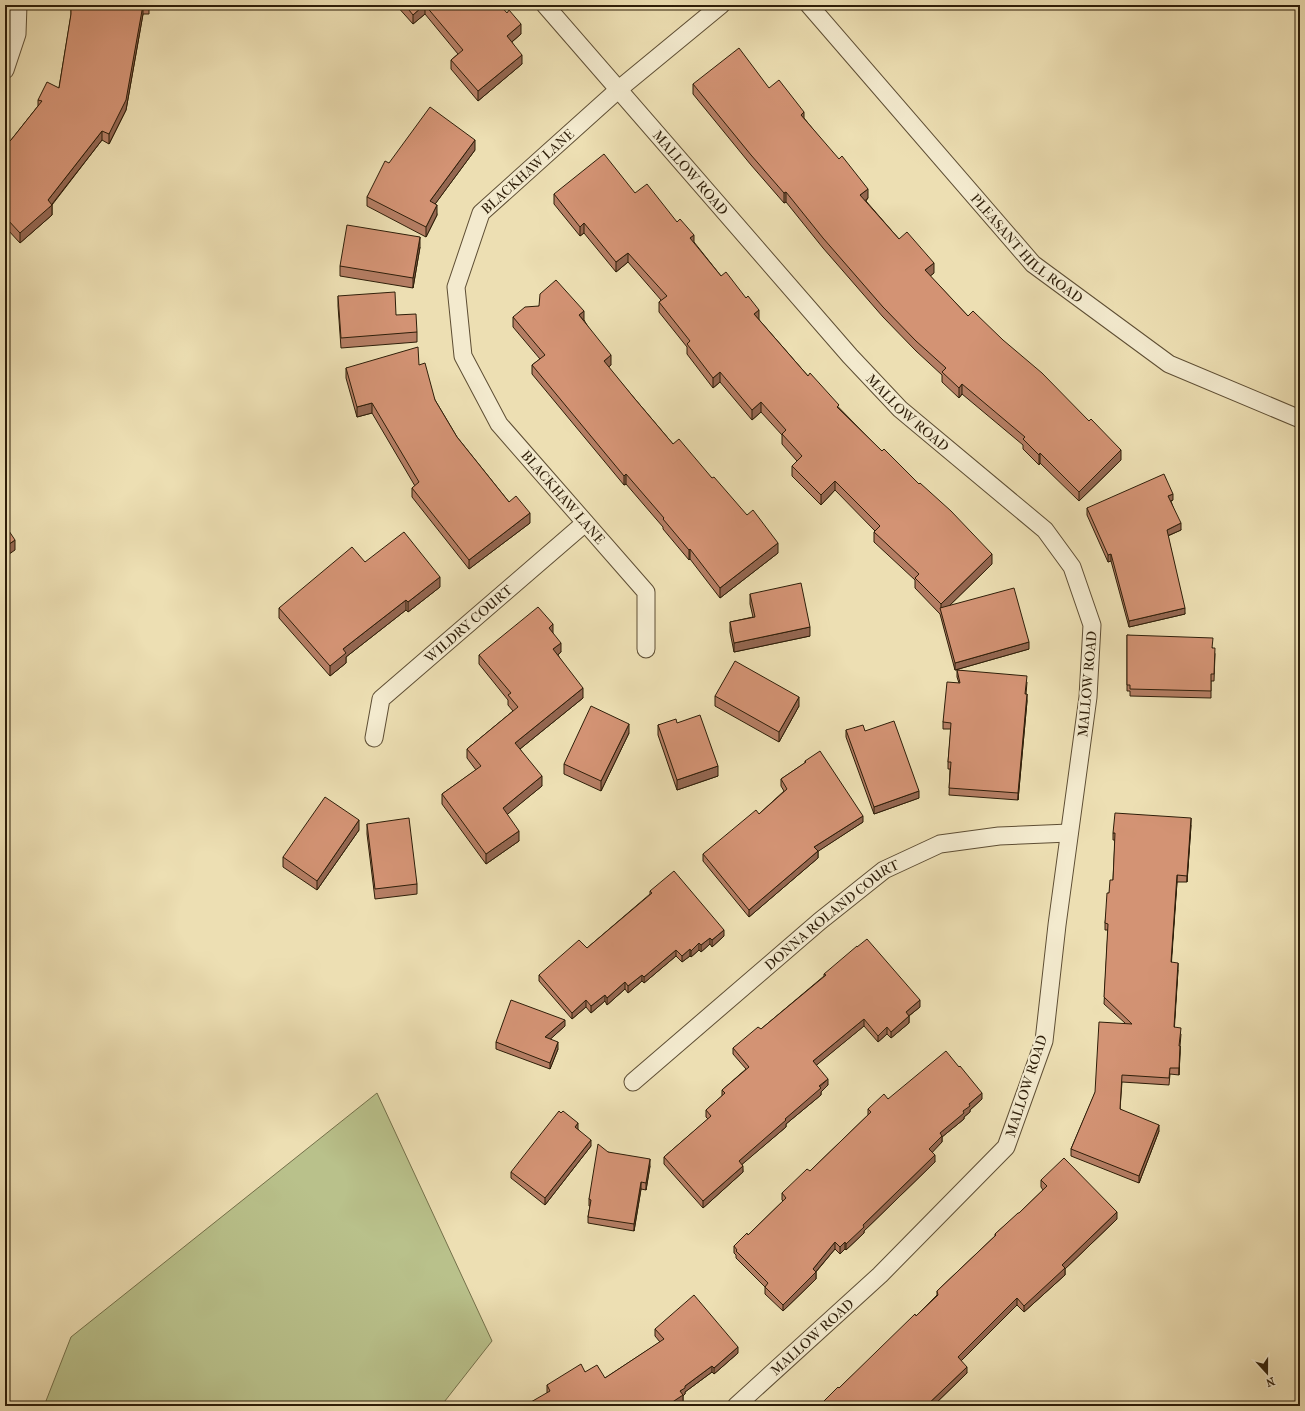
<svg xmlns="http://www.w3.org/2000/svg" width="1305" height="1411" viewBox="0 0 1305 1411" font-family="'IM FELL French Canon',serif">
  <rect width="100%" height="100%" fill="#eddfb3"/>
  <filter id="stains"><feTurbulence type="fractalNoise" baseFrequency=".005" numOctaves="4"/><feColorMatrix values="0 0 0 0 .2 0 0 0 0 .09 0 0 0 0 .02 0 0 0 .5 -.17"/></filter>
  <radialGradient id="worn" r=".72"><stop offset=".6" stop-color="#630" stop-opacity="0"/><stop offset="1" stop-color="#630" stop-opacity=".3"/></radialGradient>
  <path fill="#b9c18b" stroke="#74704a" d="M377,1093L492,1341L441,1406H44L71,1337Z"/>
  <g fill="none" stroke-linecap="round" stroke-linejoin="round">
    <defs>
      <g id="minor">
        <path id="s1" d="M545,5L850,356L900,409L1045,530L1072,567L1092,625L1088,697L1057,925L1044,1041L1006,1147L880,1275L736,1406"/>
        <path id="s2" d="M809,5L1033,264L1169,364L1300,419"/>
        <path d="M5,70L17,34L18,5"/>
        <path id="s3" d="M646,649V592L499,424L463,356L456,287L481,213L619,89L721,5"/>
        <path id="s4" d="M374,738L381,699L585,523"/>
        <path id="s5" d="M633,1082L820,921L884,870L940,844L999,836L1069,833"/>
      </g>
    </defs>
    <use href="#minor" stroke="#5e4e34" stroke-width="19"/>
    <use href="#minor" stroke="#f3eace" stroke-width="17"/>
  </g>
  <path fill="#b57e64" stroke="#2e1e09" d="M71,5H149V14H143L126,110L109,144L102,140L52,205V215L20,243L7,229L5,231L11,140L38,106V100L59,88L71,15Z
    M396,5H500L521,34L512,42L522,64L478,101L451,69V60L458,54L425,14L413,24Z
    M693,84L804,118L868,198L866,201L899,239L934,273L930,276L968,316L1121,460L1079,501L1040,463L1039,465L1023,449V445L962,394L959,398L942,382V375L916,351L883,317L823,248L786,202L784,203L751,165L693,94Z
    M475,150L435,204L437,215L426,237L367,206V197L389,163Z
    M635,193L694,242L721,276L808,376L992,564L950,605L1029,649L955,670L940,614L915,588V580L874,542V532L875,531L835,490L821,505L792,476V466L797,461L782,444V435L761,412L752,420L720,382L713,388L687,354V347L659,312V302L661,300L628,262L616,272L584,233L580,236L554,204V194Z
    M420,247L413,288L340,276V266Z
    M338,296L396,315L417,332V342L341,348L338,306Z
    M539,306L584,320L611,365L608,367L635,399L673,444L712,478L778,553L720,598L690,559L689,560L663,529V527L626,484L624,485L532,374V365L540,359L513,327V317Z
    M419,365L435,400L457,437L509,502L530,523L469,569L412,497V488L415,486L372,413L357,417L346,378V368Z
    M1173,500L1171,501L1181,530L1168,536L1185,614L1129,627L1111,561L1108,562L1087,515V508Z
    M365,562L440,587L408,612L406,610L346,657V663L330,676L279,618V608Z
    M750,594L810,636L734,652L730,632V622L753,617L750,604Z
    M553,633L561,652L558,655L583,698L520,749L542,786L507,814L519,841L486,864L442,804V794L476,770L467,758V749L513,711L508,705V700L479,664V655Z
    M1127,635L1213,648L1215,654L1214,681H1211V698L1130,696V691H1127Z
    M957,670L1027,682L1026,694L1027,701L1018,800L949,795L950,769H948V762L951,729H943V722L959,683L957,677Z
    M715,696L799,706L779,742L715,706Z
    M677,723L718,776L677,790L658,735V725Z
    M846,730L865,731L919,798L874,814L846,737Z
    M629,733L601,791L564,774V764Z
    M805,761L863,822L818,851V858L749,917L703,861V854L759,814L784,791L781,786V779L805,763Z
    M367,824L417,884V894L375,899L367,834Z
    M1191,825L1187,882H1177L1171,962L1178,970L1174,1027L1181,1034L1180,1046V1053L1179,1075L1170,1074L1169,1085L1122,1082L1120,1109L1159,1131L1139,1183L1071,1156V1149L1125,1023L1104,1004L1108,930H1105V923L1109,893L1113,880L1115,840H1113V833Z
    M359,830L317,890L283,867V857Z
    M650,891L724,936L712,947L710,944L701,952L699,950L691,957L690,956L682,962L676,956L644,983L642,981L628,993L625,989L607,1005L605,1001L591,1013L586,1007L572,1019L539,981V975L587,948L650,894Z
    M824,974L920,1007L909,1016V1023L891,1038L887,1034L878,1042L864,1026L816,1065L828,1085L821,1092V1095L786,1124V1127L742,1164L743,1172L703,1208L664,1164V1157L708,1119L706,1117V1110L722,1096V1090L746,1069L733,1054V1048L761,1029L824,976Z
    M565,1026L550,1039L558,1049L550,1069L496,1049V1042Z
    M888,1099H982L970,1110V1112L964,1117V1119L942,1137V1142L932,1152L935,1162L864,1231V1233L846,1250L845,1249L840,1254L835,1249L816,1272V1279L783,1311L765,1294V1287L736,1258V1255L734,1253V1246L748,1235L783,1201L782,1200V1193L810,1171L868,1115V1109Z
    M578,1129L591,1146L545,1205L511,1178V1172Z
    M608,1152L650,1166L646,1190L641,1189L634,1231L588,1223V1217L590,1206H589V1199Z
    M1041,1180L1117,1219L1065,1269V1275L1024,1312L1017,1305L961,1361L967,1373L933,1406H819L839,1388L916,1316L937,1295V1291L995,1236V1234L1019,1213L1043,1190L1041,1187Z
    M655,1329L738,1353L714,1374L712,1372L685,1392V1394L683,1396V1402L547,1393V1385L585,1372L605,1378L660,1342L655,1336Z"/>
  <path fill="#946751" stroke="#2e1e09" d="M143,5V14L126,110L109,144V134Z
    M424,5H425V14L413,24V15Z
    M521,24V34L507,46V36Z
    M522,55V64L478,101V91Z
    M804,112V122L801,115Z
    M102,131V140L49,208L52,205V215L20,243V233L48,200Z
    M475,140V150L430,211V201Z
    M868,189V198L860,205V195Z
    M786,192V202L784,203V193Z
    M437,205V215L426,237V227Z
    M7,219V229L5,231V221Z
    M584,223V233L580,236V227Z
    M694,235V245L690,238Z
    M420,237V247L413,288V278Z
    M628,253V262L616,272V262Z
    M934,263V273L925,280V270Z
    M759,310V320L754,314Z
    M584,311V321L579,315Z
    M611,355V365L604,371V361Z
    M720,372V382L713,388V378Z
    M962,384V394L959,398V388Z
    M761,402V412L752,420V410Z
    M372,403V413L357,417V407Z
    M1121,450V460L1079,501V492Z
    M1040,453V463L1039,465V455Z
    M626,474V484L624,485V476Z
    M835,481V490L821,505V495Z
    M1173,494V500L1168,502V496Z
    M530,513V523L469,569V560Z
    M1181,523V530L1167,536V530Z
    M15,540V550L5,557V547Z
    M778,543V553L720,598V588Z
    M690,549V559L689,560V550Z
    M992,554V564L942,613L941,608V604Z
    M1111,554V561L1108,562V555Z
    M440,577V587L408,612V602Z
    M406,600V610L346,657V663L330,676V666L343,649Z
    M1185,608V614L1129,627V621Z
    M553,624V634L549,628Z
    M810,627V636L734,652V643Z
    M1029,642V649L955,670V663Z
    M561,643V652L553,659V649Z
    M583,688V698L515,753V743Z
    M1027,694V701L1018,800V793Z
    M799,697V706L779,742V732Z
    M629,724V733L601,791V781Z
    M718,766V776L677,790V780Z
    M542,776V786L503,818V808Z
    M919,791V798L874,814V807Z
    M863,816V822L814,854V847Z
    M1191,818V825L1187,882V876Z
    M359,820V830L317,890V881Z
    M519,831V841L486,864V854Z
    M818,851V858L749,917V910Z
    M1177,875V882L1171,969V962Z
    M724,930V936L712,947V940Z
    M710,938V944L701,952V945Z
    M699,943V950L691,957V951Z
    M690,949V956L682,962V956Z
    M676,950V956L644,983V977Z
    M1178,963V970L1174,1034V1027Z
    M642,975V981L628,993V986Z
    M625,982V989L607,1005V998Z
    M605,995V1001L591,1013V1006Z
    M586,1000V1007L572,1019V1013Z
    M920,1000V1007L906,1018V1012Z
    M909,1016V1023L891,1038V1032Z
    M864,1019V1026L813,1068V1061Z
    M565,1020V1026L545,1044V1037Z
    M887,1027V1034L878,1042V1036Z
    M558,1042V1049L550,1069V1063Z
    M1180,1046V1053L1179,1075V1068Z
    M828,1079V1085L821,1092V1095L786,1124V1127L739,1167V1161Z
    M982,1093V1099L970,1110V1112L964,1117V1119L942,1137V1142L929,1156V1149L940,1133L963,1111L969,1104Z
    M578,1123V1130L575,1127Z
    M1159,1125V1131L1139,1183V1176Z
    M591,1140V1146L545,1205V1198Z
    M935,1155V1162L864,1231V1233L846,1250V1244L863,1225Z
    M650,1159V1166L646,1190V1183Z
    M743,1166V1172L703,1208V1201Z
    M641,1182V1189L634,1231V1224Z
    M1117,1212V1219L1065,1269V1275L1024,1312V1306L1062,1265Z
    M835,1242V1249L813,1275V1269Z
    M845,1242V1249L840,1254V1247Z
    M816,1272V1279L783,1311V1305Z
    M1017,1298V1305L958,1364V1357Z
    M738,1347V1353L714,1374V1368Z
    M712,1366V1372L685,1392V1394L683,1396V1402L677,1406H668V1405L685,1386Z
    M967,1367V1373L933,1406H926Z
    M921,1401V1406H917Z"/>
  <path fill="#d39374" stroke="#2e1e09" d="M71,5H143L126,100L109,134L102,131L48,200L52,205L20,233L7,219L5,221V146L11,140L42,101L38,100L47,82L59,88L71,14Z
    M405,5H424L413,15Z
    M425,5H500L507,13L509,10L521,24L507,36L522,55L478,91L451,60L463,50Z
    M739,48L769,88L779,80L804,112L801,115L839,159L842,156L868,189L860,195L899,239L907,232L934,263L925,270L968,316L973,311L1003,340L1042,373L1089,421L1091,419L1121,450L1079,492L1040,453L1039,455L1023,439L1025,437L962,384L959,388L942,372L946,368L916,341L883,307L823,238L786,192L784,193L751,155L693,84Z
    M430,107L475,140L430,201L437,205L426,227L367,197L385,161L389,163Z
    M604,154L635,193L647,184L677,222L680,219L694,235L690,238L721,276L726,272L746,298L748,296L759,310L754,314L808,376L810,373L839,405L837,407L882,451L884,449L919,484L920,483L951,511L992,554L941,604L915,578L919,574L874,532L880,526L835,481L821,495L792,466L802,456L782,434L786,430L761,402L752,410L720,372L713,378L687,344L690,341L659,302L667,296L628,253L616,262L584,223L580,227L554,194Z
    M347,225L420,237L413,278L340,266Z
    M556,280L584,311L579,315L611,355L604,361L635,399L673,444L679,439L712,478L714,477L747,515L753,510L778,543L720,588L690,549L689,550L663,519L664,518L626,474L624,476L532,365L545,355L513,317L525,307L539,306L540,294Z
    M395,292L396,315L416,314L417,332L341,338L338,296Z
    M418,347L419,365L425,363L435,400L457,437L509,502L516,496L530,513L469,560L412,488L419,482L372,403L357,407L346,368Z
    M1164,474L1173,494L1168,496L1181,523L1167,530L1185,608L1129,621L1111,554L1108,555L1087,508Z
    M5,525L15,540L5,547Z
    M404,532L440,577L408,602L406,600L343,649L346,653L330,666L279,608L352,547L365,562Z
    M801,583L810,627L734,643L730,622L755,617L750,594Z
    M1014,588L1029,642L955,663L940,608Z
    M538,607L553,624L549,628L561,643L553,649L583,688L515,743L542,776L503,808L519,831L486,854L442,794L481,766L467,749L518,707L508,695L511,693L479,655Z
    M1127,635L1213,638L1212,648H1215L1214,674H1211V691L1130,689V685H1127Z
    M735,661L799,697L779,732L715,696Z
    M957,670L1027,676L1025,694H1027L1018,793L949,788L951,762H948L951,723L943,722L947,682L960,683Z
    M591,706L629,724L601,781L564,764Z
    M700,715L718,766L677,780L658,725L676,719L677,723Z
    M894,721L919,791L874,807L846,730L863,725L865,731Z
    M820,751L863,816L814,847L818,851L749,910L703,854L756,810L759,814L787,789L781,779L806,762L805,761Z
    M325,797L359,820L317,881L283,857Z
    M1115,813L1191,818L1187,876L1177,875L1171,962L1178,963L1174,1027L1181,1028L1179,1046H1180L1179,1068H1170L1169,1078L1122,1075L1120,1109L1159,1125L1139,1176L1071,1149L1095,1092L1099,1022L1132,1024L1104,997L1108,924L1105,923L1107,893H1109L1110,880H1113L1115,833H1113Z
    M409,818L417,884L375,889L367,824Z
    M674,871L724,930L712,940L710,938L701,945L699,943L691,951L690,949L682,956L676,950L644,977L642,975L628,986L625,982L607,998L605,995L591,1006L586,1000L572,1013L539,975L579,940L587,948L652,893L650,891Z
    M867,939L920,1000L906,1012L909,1016L891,1032L887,1027L878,1036L864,1019L813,1061L828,1079L819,1086L821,1088L785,1119L786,1120L739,1161L743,1166L703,1201L664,1157L711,1116L706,1110L725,1093L722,1090L749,1067L733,1048L758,1027L761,1029L826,975L824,974L857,946V947Z
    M511,1000L565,1020L545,1037L558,1042L550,1063L496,1042Z
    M946,1051L959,1067L960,1066L982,1093L969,1104L970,1106L963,1111L964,1113L940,1133L942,1136L929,1149L935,1155L863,1225L864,1227L846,1244L845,1242L840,1247L835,1242L813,1269L816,1272L783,1305L765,1287L768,1283L736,1251L737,1250L734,1246L747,1233L748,1235L786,1198L782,1193L807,1169L810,1171L871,1112L868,1109L884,1094L888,1099Z
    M559,1111L561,1113L563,1111L578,1123L575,1127L591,1140L545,1198L511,1172Z
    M598,1144L608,1152L650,1159L646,1183L641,1182L634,1224L588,1217L591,1200L589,1199Z
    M1064,1158L1117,1212L1062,1265L1065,1268L1024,1306L1017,1298L958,1357L967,1367L926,1406L921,1401L917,1406H819L838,1387L839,1388L915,1314L916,1316L938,1295L937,1291L996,1235L995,1234L1018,1213H1019L1047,1186L1041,1180Z
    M694,1295L738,1347L714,1368L712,1366L685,1386V1388L680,1391L683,1395L668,1405L669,1406H524L550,1391L547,1385L581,1364L585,1372L597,1365L605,1378L664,1339L655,1329Z"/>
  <g text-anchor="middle" stroke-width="4" stroke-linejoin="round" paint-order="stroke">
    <g font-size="14" fill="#2e1e09" stroke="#f3eace">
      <text dy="5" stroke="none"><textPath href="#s3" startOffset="567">BLACKHAW LANE</textPath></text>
      <text dy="5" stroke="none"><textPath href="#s1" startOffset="222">MALLOW ROAD</textPath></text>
      <text dy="5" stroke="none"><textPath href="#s2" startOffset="327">PLEASANT HILL ROAD</textPath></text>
      <text dy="5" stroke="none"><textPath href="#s1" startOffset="546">MALLOW ROAD</textPath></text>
      <text transform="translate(563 497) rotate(49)" y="5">BLACKHAW LANE</text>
      <text dy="5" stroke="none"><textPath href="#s4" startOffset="155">WILDRY COURT</textPath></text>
      <text transform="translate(1087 684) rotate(-85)" y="5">MALLOW ROAD</text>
      <text dy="5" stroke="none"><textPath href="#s5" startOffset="260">DONNA ROLAND COURT</textPath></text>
      <text transform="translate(1026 1086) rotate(-72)" y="5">MALLOW ROAD</text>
      <text transform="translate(812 1337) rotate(-42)" y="5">MALLOW ROAD</text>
    </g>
  </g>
  <rect width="1305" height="1411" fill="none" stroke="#eddfb3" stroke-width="20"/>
  <rect x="6" y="6" width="1293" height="1399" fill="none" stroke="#2e1e09" stroke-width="2"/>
  <rect x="10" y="10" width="1285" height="1391" fill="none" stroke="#2e1e09"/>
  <g transform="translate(1267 1373) rotate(159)" stroke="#f3eace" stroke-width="3" paint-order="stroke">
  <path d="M0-3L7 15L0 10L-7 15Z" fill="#2e1e09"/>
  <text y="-6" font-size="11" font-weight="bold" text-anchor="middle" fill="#2e1e09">N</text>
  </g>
  <rect width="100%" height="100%" filter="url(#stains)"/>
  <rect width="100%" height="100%" fill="url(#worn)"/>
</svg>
